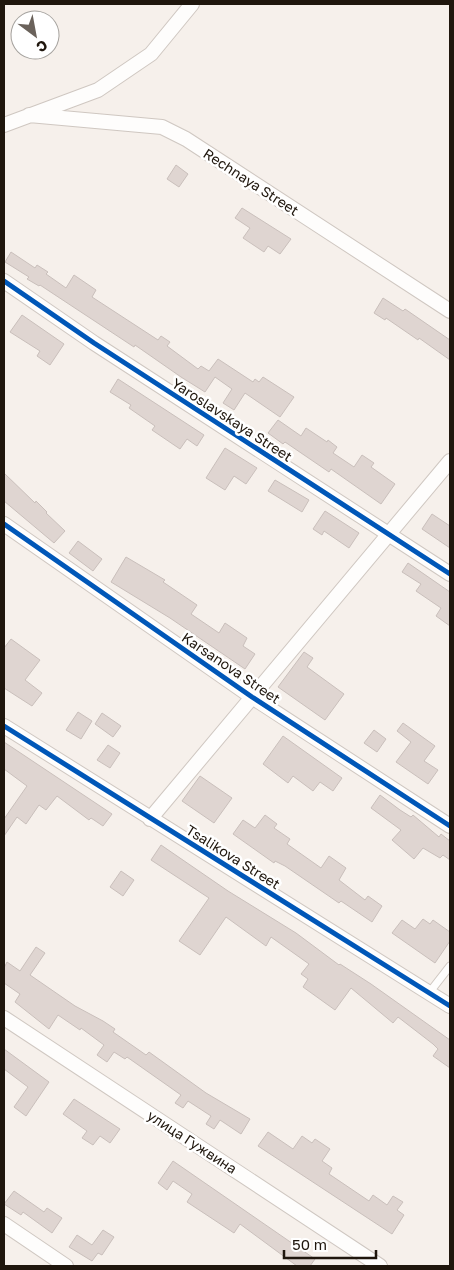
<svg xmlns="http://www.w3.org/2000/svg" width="454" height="1270" viewBox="0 0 454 1270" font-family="'Golos Text',sans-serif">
  <rect width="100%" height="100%" fill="#f6f0eb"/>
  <path fill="#dfd5d1" stroke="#c9bfbb" d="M176,165L188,174L179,187L167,179Z
    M242,208L291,239L280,254L268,246L264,252L243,238L250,228L235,218Z
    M11,252L35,268L37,265L48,272L46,274L66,288L74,275L96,290L92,297L158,340L161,336L170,342L167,346L198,369L201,366L209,371L218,359L253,382L255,379L259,382L263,377L294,397L280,417L245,393L234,410L223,403L232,389L215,377L205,392L181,377L135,345L134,347L40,285L39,286L27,279L29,277L5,262Z
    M383,298L403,311L405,309L450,340V360L419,338L418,340L386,318L385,320L374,313Z
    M22,315L64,344L50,365L37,356L40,351L10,332Z
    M118,379L204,435L197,446L187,439L180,449L152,430L155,426L129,408L131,405L110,392Z
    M278,420L301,436L306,428L327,442L328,440L337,447L333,453L354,467L362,455L374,463L371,467L395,484L381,504L331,469L329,472L285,442L283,444L268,433Z
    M225,448L257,468L246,484L234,476L225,490L206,478Z
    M4,473L35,503L36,501L47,512L46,513L65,531L54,543L4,501Z
    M275,480L309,500L302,512L268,491Z
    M325,511L359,533L349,548L324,531L322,535L313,529Z
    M432,514L450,526V548L422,529Z
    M78,541L102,559L93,571L69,553Z
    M126,557L165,580L163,582L197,605L191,614L219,633L225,623L247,638L243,646L255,654L245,669L170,618L111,582Z
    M408,563L450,592V626L436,616L441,608L416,591L421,584L402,572Z
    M11,639L40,660L25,680L42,693L32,706L4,688V648Z
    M304,652L313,658L307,667L344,694L325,720L278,687Z
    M78,712L92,721L81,739L66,730Z
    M102,713L121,726L113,737L95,724Z
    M403,723L435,746L424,761L438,770L428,784L396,762L411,742L397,731Z
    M374,730L386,739L377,752L364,743Z
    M283,736L342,778L333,791L320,782L313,791L293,776L288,783L263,764Z
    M4,742L112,814L103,826L91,818L89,820L57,796L46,810L39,805L26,824L17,817L4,836V819L27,786L4,769Z
    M108,745L120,753L110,768L97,760Z
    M200,776L232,798L214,823L182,801Z
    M380,795L400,810L411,817L413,815L439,837L441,834L450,841V860L443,855L440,858L423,848L414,859L392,840L401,830L371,808Z
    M265,815L277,824L274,828L290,839L287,844L321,868L329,856L346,868L339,880L365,900L368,896L382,906L372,922L341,901L339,903L285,866L275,861L274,863L233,834L243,820L255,828Z
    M161,845L228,891L296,933L339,965L340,964L371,984L450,1040V1068L433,1056L438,1049L433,1044L398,1017L393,1023L351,988L335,1010L303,987L308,979L301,974L309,964L271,937L266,946L226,917L200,955L179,941L209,898L151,860Z
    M121,871L134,880L123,896L110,887Z
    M423,919L430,924L433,920L450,932V941L435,963L392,933L402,920L415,929Z
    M36,947L45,953L30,975L75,1006L103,1021L115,1029L113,1032L146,1055L149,1052L206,1093L250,1119L241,1134L220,1120L214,1129L206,1124L211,1116L188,1101L183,1108L175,1103L181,1095L127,1057L125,1059L114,1052L107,1062L97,1055L104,1045L81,1028L80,1030L58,1015L49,1029L15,1002L20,994L4,983V968L7,962L20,971Z
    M4,1049L49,1082L26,1116L14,1107L28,1087L4,1069Z
    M74,1099L120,1129L110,1143L100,1136L93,1145L82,1138L87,1131L63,1114Z
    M268,1132L293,1149L302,1136L312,1143L315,1139L330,1149L322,1161L332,1168L329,1174L369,1201L373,1195L387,1205L393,1196L403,1202L397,1210L404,1215L392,1234L258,1146Z
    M173,1161L315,1259L310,1266H297L240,1224L234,1233L187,1202L192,1194L173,1181L167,1190L158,1183Z
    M14,1191L44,1212L47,1208L62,1218L52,1233L23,1212L21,1215L4,1204Z
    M103,1230L114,1237L102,1255L98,1253L92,1261L69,1247L77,1235L92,1245Z"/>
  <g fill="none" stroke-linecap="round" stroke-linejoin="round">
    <defs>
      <path id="service" d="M429,993L450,966"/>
      <path id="minor" d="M29,115L162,127L186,139L450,311
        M4,125L98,90L151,54L192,4
        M4,281L94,343L450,574
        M4,524L252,697L450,826
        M4,726L450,1006
        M150,819L450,461
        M4,1018L380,1266
        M4,1224L66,1266"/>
    </defs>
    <use href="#service" stroke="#cfc7c1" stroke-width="9"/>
    <use href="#minor" stroke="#cfc7c1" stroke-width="16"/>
    <use href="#service" stroke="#fefdfc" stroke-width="7"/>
    <use href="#minor" stroke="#fefdfc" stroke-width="14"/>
    <defs>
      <path id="cycleway" d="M4,281L94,343L450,574
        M4,524L252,697L450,826
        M4,726L450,1006"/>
    </defs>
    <use href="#cycleway" stroke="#fff" stroke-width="8"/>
    <use href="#cycleway" stroke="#0057b8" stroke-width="5"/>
  </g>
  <g text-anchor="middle" stroke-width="5" stroke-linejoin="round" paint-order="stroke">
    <g font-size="14" fill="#1f160d" stroke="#fff">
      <text transform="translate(251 182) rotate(33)" y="5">Rechnaya Street</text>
      <text transform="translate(232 420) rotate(33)" y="5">Yaroslavskaya Street</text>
      <text transform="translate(231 668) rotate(34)" y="5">Karsanova Street</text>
      <text transform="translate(233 857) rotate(32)" y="5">Tsalikova Street</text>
      <text transform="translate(192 1142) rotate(33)" y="5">улица Гужвина</text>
    </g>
  </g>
  <rect width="454" height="1270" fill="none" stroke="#1f160d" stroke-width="10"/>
  <g transform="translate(35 35) rotate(148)"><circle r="24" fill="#ffffff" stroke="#a5a29e"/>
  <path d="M0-4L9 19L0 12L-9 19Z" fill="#6a625b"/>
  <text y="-8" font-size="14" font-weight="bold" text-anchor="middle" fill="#1f160d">С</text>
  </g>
  <path d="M284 1250v8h92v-8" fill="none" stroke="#1f160d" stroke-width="2.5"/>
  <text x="292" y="1250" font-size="15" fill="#1f160d" stroke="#ffffff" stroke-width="4" paint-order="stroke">50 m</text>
</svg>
